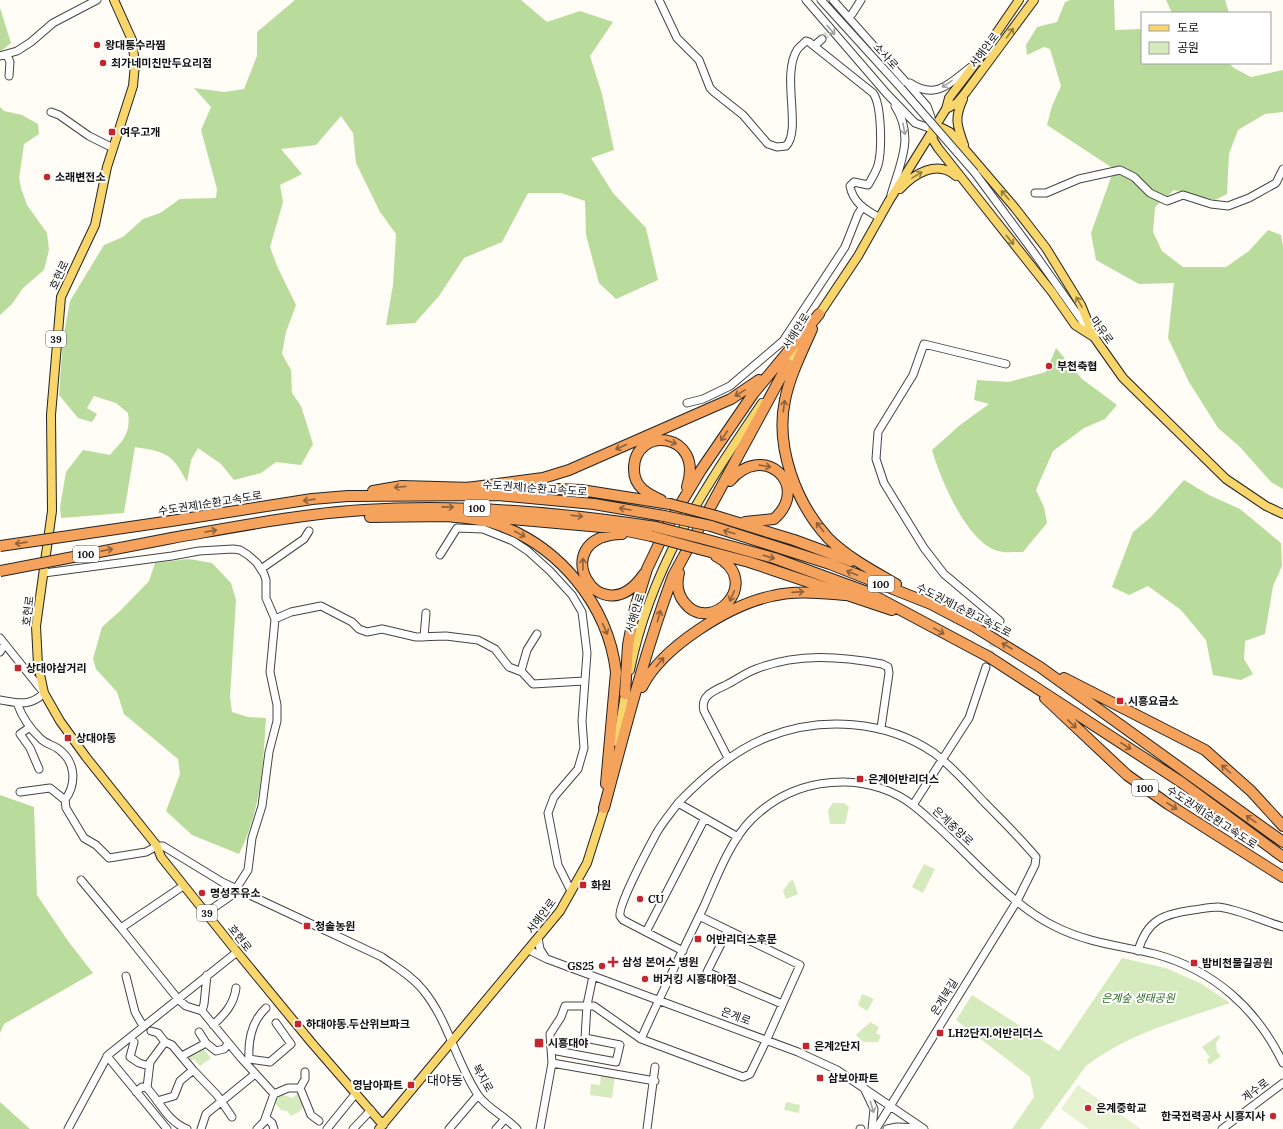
<svg xmlns="http://www.w3.org/2000/svg" width="1283" height="1129" viewBox="0 0 1283 1129" font-family="Lora,'Noto Sans KR',serif">
  <rect width="100%" height="100%" fill="#fffdf5"/>
  <path fill="#d5ebbd" d="M833,803H844L849,807L845,824H830L828,810Z
    M924,864L935,869L923,893L912,887Z
    M793,880L798,894L786,899L783,891L790,881Z
    M1122,958L1166,968L1202,984L1230,1003C1181,1020 1127,1034 1086,1066L1040,1129H1012L1034,1097L1030,1077L956,1020L972,995L1059,1051Z
    M862,994L874,999L867,1011L858,1005Z
    M870,1022L879,1027L876,1033L881,1036L878,1042H863L856,1035Z
    M1219,1035L1220,1037L1216,1043L1217,1052L1221,1056L1209,1065L1207,1059L1210,1057L1202,1047Z
    M203,1048L211,1058L200,1066L194,1059L191,1061L189,1057Z
    M601,1074L615,1075L612,1098L590,1095L591,1084L600,1085Z
    M299,1091L301,1095L303,1107L299,1112L291,1116L287,1111L281,1110L273,1101L280,1094L293,1098Z
    M786,1102L800,1105L799,1113L784,1110Z"/>
  <path fill="#b9dc9c" d="M295,0H521L547,22L580,11L613,22L590,56L602,94L614,150L591,158L613,193L646,228L658,280L616,299L599,283L586,235L585,201L561,193H528L502,242L464,258L439,296L415,323L386,325L393,285L396,234L380,212L356,163L353,133L341,116L316,145L281,149L302,174L280,185L283,202L270,247L277,266L296,305L286,332L282,354L291,370L292,393L301,406L313,444L301,465L276,462L261,473L234,480L221,464L198,448L191,460L187,482C172,453 166,452 135,447L124,513L61,518L60,507L66,472L83,450L110,455C123,440 131,434 128,413L116,403L94,396L87,408L97,414L92,422L78,418L59,395L63,339L70,301L104,245L123,237L143,219L160,213L180,199L216,198L217,189L201,130L211,107L194,88L224,92L244,89L257,56V32Z
    M1070,0H1114L1115,30L1142,29V63H1229L1234,68L1251,77L1283,70V112L1265,114L1238,130L1229,154L1227,194L1215,200L1174,190L1155,207L1153,232L1162,251L1183,267H1226L1249,251L1268,230L1281,235L1283,246V489L1271,482L1240,447L1218,428L1189,382L1168,338L1174,283L1139,284L1096,260L1091,233L1114,169L1047,125L1052,106L1061,86L1050,49L1044,47L1027,55L1026,45L1037,27L1057,22L1065,2Z
    M1166,0H1225L1229,13H1172Z
    M0,8L11,43L0,52Z
    M0,107L4,111L22,115L38,124L39,134L24,144L19,178L21,188L27,205L47,233L49,250L44,270L23,288L12,304L0,315Z
    M1056,348L1082,379L1117,405L1105,419L1084,428L1053,451L1036,490L1044,507L1047,523L1023,552C1015,552 1005,553 998,551C967,543 940,478 932,450L960,425L989,404L974,400L977,380L1009,382L1046,372Z
    M1184,480L1209,495L1240,509L1281,543L1282,566L1273,586L1265,634L1245,641L1244,659L1253,674L1241,680L1213,675L1206,640L1181,610L1148,586L1129,595L1112,587L1133,532L1151,517Z
    M189,559L212,563L231,583L236,600L230,697L232,712L248,717L266,718C263,765 261,811 239,854L192,835L166,811L180,774L178,759L124,714L117,692L96,669L93,659L102,627L120,611L149,581L155,563Z
    M0,795L34,807L37,895L68,941L93,973L4,1024L0,1033Z
    M0,1102L30,1129H0Z"/>
  <path fill="#e6f2cf" d="M1078,1085L1141,1129H1089L1061,1109Z"/>
  <g fill="none" stroke-linecap="round" stroke-linejoin="round">
    <path stroke="#dbdad3" stroke-width="7" stroke-dasharray="7 3.5" stroke-linecap="butt" d="M822,39L852,14
      M986,667L998,626"/>
    <defs>
      <path id="minor" d="M659,0L677,38L699,60L710,88L714,92L743,115L768,144L777,147L786,146C802,130 781,76 797,50C799,47 803,44 806,41L809,42L873,93C882,105 882,151 878,165C876,172 872,178 868,185L854,182L850,186C853,203 866,210 880,218
        M806,0L887,94L915,123L932,129L931,117L927,106L833,0
        M821,0L901,88
        M852,14L861,0
        M814,46L822,39
        M7,55L10,62L9,76
        M0,56L17,51L31,42L53,23L97,0
        M910,83C937,101 951,82 972,66
        M51,112L59,115L89,136L113,148
        M975,173L1032,250L1090,332
        M1035,193H1046L1079,179L1120,170L1134,177L1150,193L1167,201L1183,195L1211,204L1228,206L1249,198L1276,183L1283,169
        M891,195C900,163 915,137 895,106
        M687,403L703,399L730,386L783,341L845,247L858,214L862,208
        M440,555L457,528L483,529L513,541L528,551L550,571L572,595L582,612L587,653L582,721L584,748L578,769L554,797L548,813L558,865L571,891
        M261,569L304,539L309,531
        M44,573L172,556L199,551L233,549L240,550L248,555L257,563L264,574L266,580V598L275,619L270,672L277,705V721L269,752L262,806L252,838L248,870L232,895L206,913
        M275,619L291,612L321,606L352,622L359,629L367,632L382,629L416,637L446,636L478,640L495,649L509,667L522,672L533,684L584,681
        M998,626L1000,621L944,574L924,548L884,483L876,459L878,432L913,375L924,344L1006,364
        M424,637L426,613
        M0,638L44,693C30,707 18,703 0,700
        M0,652L5,644
        M521,671L527,650L537,634
        M17,703C22,717 29,728 41,739C45,743 52,745 57,748C76,761 77,783 65,800L66,808L84,838L96,845L109,858L146,852L157,846H163L222,882L382,957C396,967 412,976 423,990C448,1020 456,1062 478,1095C488,1109 505,1116 517,1129
        M30,727L20,734L30,748L39,769
        M728,758L704,711C700,696 713,691 726,685C736,680 745,673 756,669C797,653 839,656 882,664L888,667L889,673L881,728
        M20,792L50,788L65,800
        M678,803C671,813 662,823 656,834C649,847 618,905 620,916L623,920L646,932L705,818
        M913,805L969,718L986,667
        M738,837L678,803C703,777 734,750 768,737C821,716 886,720 934,753C953,767 968,785 984,802C1002,820 1020,838 1036,857L1035,865L1017,901L876,1129
        M81,880L121,928
        M183,886L121,928L178,999L186,1006L202,1011L241,1058L274,1094
        M728,930L707,972L782,1004
        M646,932L683,951
        M538,938L540,949L545,957
        M529,950L547,959L798,1052L837,1070L924,1129
        M1138,951C1147,920 1163,914 1193,910C1201,909 1210,907 1218,907C1238,909 1263,921 1283,927
        M126,976L135,1012L143,1026
        M202,1011L204,1004L207,975
        M213,1025C225,1014 234,1004 236,988
        M199,1032L206,1043
        M641,1039C661,994 683,950 704,906C716,879 730,841 751,820C776,795 808,782 843,782C868,782 894,790 914,806C960,842 1004,902 1056,927C1088,943 1122,946 1155,954C1214,970 1257,1009 1283,1063
        M134,1042L130,1057L139,1063L149,1066
        M165,1042L172,1045L193,1070
        M557,1051L616,1062L620,1045L585,1038L587,1005L593,976
        M107,1056L167,1129
        M182,1056L206,1043L216,1051L224,1049L228,1044
        M249,1059C248,1040 251,1022 266,1008
        M245,1062L249,1059L270,1062L291,1044L276,1023
        M552,1063L655,1081
        M863,1086L874,1109L872,1129
        M147,1088L150,1062L165,1042L158,1033L151,1031
        M300,1088L311,1115L319,1121
        M136,1092L142,1087L147,1088C160,1102 168,1122 187,1129
        M157,1101L174,1096L180,1081L193,1070L217,1095L232,1117
        M266,1118L272,1123L274,1129
        M68,1129L108,1055L237,952
        M201,1129L206,1114L255,1074
        M257,1129L264,1122L274,1094L288,1088H300L305,1079V1072
        M327,1129L356,1093
        M353,1129L371,1110
        M449,1129L478,1095
        M496,1129L505,1119
        M540,1129L552,1063L550,1034L561,1017L565,1006H594L641,1039L743,1077L750,1074L767,1039L800,965L699,916
        M647,1129L655,1067
        M860,1129H861
        M887,1129L897,1127L922,1128
        M1222,1129L1283,1083"/>
      <path id="major" d="M114,0L132,40L135,64L133,86L107,167L95,225L61,297L51,415L52,511L36,626L38,665L44,693L60,721L86,757L157,846L161,857L237,952L311,1042L383,1125
        M963,99C954,118 957,126 964,145
        M946,109L957,103L966,92L1034,0
        M932,129L942,128L950,132L1015,208L1046,248L1081,305L1094,337L1123,378L1226,479L1266,506L1283,514
        M932,129L933,140L938,148L1052,292L1075,325L1094,337
        M900,189C914,174 937,159 956,176
        M816,319L858,256L889,201L946,109L949,98L978,60L1019,0
        M785,368L804,339
        M630,670C651,566 705,488 762,403
        M617,742L626,689
        M379,1129L560,911L587,863L606,803"/>
      <path id="highway" d="M812,329C802,352 790,375 785,400C775,447 796,503 828,538C847,557 873,571 896,584
        M730,481C763,441 812,485 774,519L745,522
        M511,487L581,490L670,504
        M467,488L543,478L569,470L731,399L759,380
        M373,491L402,486L473,488
        M661,500C648,494 634,487 634,470C633,425 705,431 687,487
        M442,515C458,518 477,518 493,523C558,544 608,604 616,672L606,784
        M716,516L794,540L851,561
        M370,517L448,516
        M488,517L613,528L651,536
        M171,521L312,499L348,496L498,495L594,504L664,516
        M711,526L830,564L931,604L973,626L1040,667L1283,842
        M622,534C543,536 599,639 644,574
        M172,538C235,527 300,514 364,510C462,504 559,512 656,527
        M704,539L774,558L867,592L989,657L1181,782L1283,857
        M699,549L749,562L892,610
        M679,573C676,584 677,593 684,602C710,637 765,582 716,556
        M1064,678L1205,750L1251,791L1283,826
        M642,687C662,647 729,605 772,596C796,590 820,593 845,595
        M625,694L628,645L635,608L647,569L668,525L701,470L753,394L819,314
        M1045,698L1127,775L1168,804L1283,877
        M604,808C625,730 645,651 673,576L788,364"/>
    </defs>
    <use href="#minor" stroke="#444" stroke-width="9"/>
    <use href="#major" stroke="#222" stroke-width="10"/>
    <use href="#highway" stroke="#222" stroke-width="12"/>
    <use href="#minor" stroke="#fff" stroke-width="7"/>
    <use href="#major" stroke="#f9d66b" stroke-width="8"/>
    <use href="#highway" stroke="#f5a25d" stroke-width="10"/>
    <defs>
      <path id="minor-bridge" d="M901,88L975,173"/>
      <path id="highway-bridge" d="M670,504L716,516
        M664,516L711,526
        M656,527L704,539
        M651,536L699,549
        M0,546L171,521
        M0,571L172,538"/>
    </defs>
    <use href="#minor-bridge" stroke="#444" stroke-width="9" stroke-linecap="butt"/>
    <use href="#highway-bridge" stroke="#222" stroke-width="12" stroke-linecap="butt"/>
    <use href="#minor-bridge" stroke="#fff" stroke-width="7"/>
    <use href="#highway-bridge" stroke="#f5a25d" stroke-width="10"/>
  </g>
  <defs><path id="oneway-shaft" d="M-6 0H5M1.5-3L5.5 0L1.5 3" fill="none" stroke-width="1.6" stroke-linecap="round" stroke-linejoin="round"/></defs>
  <g stroke="#a0a0a0">
    <use href="#oneway-shaft" transform="translate(831 30) rotate(49)"/>
    <use href="#oneway-shaft" transform="translate(947 84) rotate(146)"/>
    <use href="#oneway-shaft" transform="translate(904 129) rotate(79)"/>
    <use href="#oneway-shaft" transform="translate(872 1107) rotate(73)"/>
  </g>
  <g stroke="#917d42">
    <use href="#oneway-shaft" transform="translate(1010 33) rotate(-54)"/>
    <use href="#oneway-shaft" transform="translate(917 175) rotate(-31)"/>
    <use href="#oneway-shaft" transform="translate(1005 195) rotate(-130)"/>
    <use href="#oneway-shaft" transform="translate(1010 240) rotate(51)"/>
    <use href="#oneway-shaft" transform="translate(1079 302) rotate(-120)"/>
  </g>
  <g stroke="#8e613b">
    <use href="#oneway-shaft" transform="translate(740 393) rotate(149)"/>
    <use href="#oneway-shaft" transform="translate(784 406) rotate(-82)"/>
    <use href="#oneway-shaft" transform="translate(724 436) rotate(124)"/>
    <use href="#oneway-shaft" transform="translate(671 442) rotate(19)"/>
    <use href="#oneway-shaft" transform="translate(621 447) rotate(156)"/>
    <use href="#oneway-shaft" transform="translate(765 466) rotate(10)"/>
    <use href="#oneway-shaft" transform="translate(400 487) rotate(174)"/>
    <use href="#oneway-shaft" transform="translate(309 500) rotate(172)"/>
    <use href="#oneway-shaft" transform="translate(448 507) rotate(1)"/>
    <use href="#oneway-shaft" transform="translate(625 509) rotate(-170)"/>
    <use href="#oneway-shaft" transform="translate(577 516) rotate(7)"/>
    <use href="#oneway-shaft" transform="translate(820 527) rotate(-128)"/>
    <use href="#oneway-shaft" transform="translate(211 531) rotate(-10)"/>
    <use href="#oneway-shaft" transform="translate(729 532) rotate(-163)"/>
    <use href="#oneway-shaft" transform="translate(520 534) rotate(28)"/>
    <use href="#oneway-shaft" transform="translate(21 543) rotate(172)"/>
    <use href="#oneway-shaft" transform="translate(107 550) rotate(-11)"/>
    <use href="#oneway-shaft" transform="translate(769 557) rotate(16)"/>
    <use href="#oneway-shaft" transform="translate(583 564) rotate(-89)"/>
    <use href="#oneway-shaft" transform="translate(852 573) rotate(-159)"/>
    <use href="#oneway-shaft" transform="translate(798 592) rotate(-4)"/>
    <use href="#oneway-shaft" transform="translate(732 596) rotate(114)"/>
    <use href="#oneway-shaft" transform="translate(659 616) rotate(-74)"/>
    <use href="#oneway-shaft" transform="translate(605 629) rotate(66)"/>
    <use href="#oneway-shaft" transform="translate(939 631) rotate(29)"/>
    <use href="#oneway-shaft" transform="translate(1007 646) rotate(-150)"/>
    <use href="#oneway-shaft" transform="translate(660 662) rotate(-50)"/>
    <use href="#oneway-shaft" transform="translate(1072 724) rotate(43)"/>
    <use href="#oneway-shaft" transform="translate(1126 746) rotate(33)"/>
    <use href="#oneway-shaft" transform="translate(1226 769) rotate(-138)"/>
    <use href="#oneway-shaft" transform="translate(1172 806) rotate(33)"/>
    <use href="#oneway-shaft" transform="translate(1251 819) rotate(-145)"/>
  </g>
  <g fill="#c4262e" stroke="#fff" stroke-width="1.5">
    <circle cx="97" cy="45" r="4"/>
    <circle cx="103" cy="63" r="4"/>
    <rect x="108" y="128" width="8" height="8" rx="2"/>
    <circle cx="47" cy="177" r="4"/>
    <circle cx="1049" cy="366" r="4"/>
    <rect x="14" y="664" width="8" height="8" rx="2"/>
    <rect x="1116" y="697" width="8" height="8" rx="2"/>
    <rect x="64" y="734" width="8" height="8" rx="2"/>
    <rect x="856" y="775" width="8" height="8" rx="2"/>
    <rect x="579" y="881" width="8" height="8" rx="2"/>
    <circle cx="202" cy="893" r="4"/>
    <circle cx="640" cy="899" r="4"/>
    <rect x="303" y="922" width="8" height="8" rx="2"/>
    <rect x="694" y="935" width="8" height="8" rx="2"/>
    <path d="M611 956h4v4h4v4h-4v4h-4v-4h-4v-4h4z"/>
    <rect x="1190" y="959" width="8" height="8" rx="2"/>
    <circle cx="602" cy="966" r="4"/>
    <circle cx="645" cy="979" r="4"/>
    <rect x="294" y="1020" width="8" height="8" rx="2"/>
    <rect x="936" y="1029" width="8" height="8" rx="2"/>
    <rect x="534" y="1038" width="10" height="10" rx="2"/>
    <rect x="802" y="1042" width="8" height="8" rx="2"/>
    <rect x="816" y="1074" width="8" height="8" rx="2"/>
    <rect x="407" y="1081" width="8" height="8" rx="2"/>
    <circle cx="1088" cy="1108" r="4"/>
    <circle cx="1273" cy="1116" r="4"/>
  </g>
  <g text-anchor="middle" stroke-width="4" stroke-linejoin="round" paint-order="stroke">
    <g fill="#fff" stroke="#585858" stroke-width="1">
      <rect x="46" y="331" width="20" height="16" rx="3"/>
      <rect x="464" y="500" width="26" height="16" rx="3"/>
      <rect x="73" y="546" width="26" height="16" rx="3"/>
      <rect x="868" y="576" width="26" height="16" rx="3"/>
      <rect x="1132" y="780" width="26" height="16" rx="3"/>
      <rect x="197" y="905" width="20" height="16" rx="3"/>
    </g>
    <g font-size="10" font-weight="bold" fill="#111">
      <text x="56" y="343">39</text>
      <text x="477" y="512">100</text>
      <text x="86" y="558">100</text>
      <text x="881" y="588">100</text>
      <text x="1145" y="792">100</text>
      <text x="207" y="917">39</text>
    </g>
    <g font-size="11" font-weight="bold" fill="#111" stroke="#fff" text-anchor="start">
      <text x="105" y="49">왕대통수라찜</text>
      <text x="111" y="67">최가네미친만두요리점</text>
      <text x="120" y="136">여우고개</text>
      <text x="55" y="181">소래변전소</text>
      <text x="1057" y="370">부천축협</text>
      <text x="26" y="672">상대야삼거리</text>
      <text x="1128" y="705">시흥요금소</text>
      <text x="76" y="742">상대야동</text>
      <text x="868" y="783">은계어반리더스</text>
      <text x="591" y="889">화원</text>
      <text x="210" y="897">명성주유소</text>
      <text x="648" y="903">CU</text>
      <text x="315" y="930">청솔농원</text>
      <text x="706" y="943">어반리더스후문</text>
      <text x="622" y="966">삼성 본어스 병원</text>
      <text x="1202" y="967">밤비천물길공원</text>
      <text x="594" y="970" text-anchor="end">GS25</text>
      <text x="653" y="983">버거킹 시흥대야점</text>
      <text x="306" y="1028">하대야동.두산위브파크</text>
      <text x="948" y="1037">LH2단지.어반리더스</text>
      <text x="548" y="1047">시흥대야</text>
      <text x="814" y="1050">은계2단지</text>
      <text x="828" y="1082">삼보아파트</text>
      <text x="403" y="1089" text-anchor="end">영남아파트</text>
      <text x="1096" y="1112">은계중학교</text>
      <text x="1265" y="1120" text-anchor="end">한국전력공사 시흥지사</text>
    </g>
    <g font-size="11" fill="#111" stroke="#fff">
      <text transform="translate(984 50) rotate(-53)" y="4">서해안로</text>
      <text transform="translate(886 56) rotate(48)" y="4">소사로</text>
      <text transform="translate(59 275) rotate(-65)" y="4">호현로</text>
      <text transform="translate(1102 330) rotate(54)" y="4">마유로</text>
      <text transform="translate(796 331) rotate(-58)" y="4">서해안로</text>
      <text transform="translate(535 488) rotate(4)" y="4">수도권제1순환고속도로</text>
      <text transform="translate(210 503) rotate(-9)" y="4">수도권제1순환고속도로</text>
      <text transform="translate(964 610) rotate(27)" y="4">수도권제1순환고속도로</text>
      <text transform="translate(28 611) rotate(-83)" y="4">호현로</text>
      <text transform="translate(635 613) rotate(-72)" y="4">서해안로</text>
      <text transform="translate(1212 817) rotate(33)" y="4">수도권제1순환고속도로</text>
      <text transform="translate(953 826) rotate(43)" y="4">은계중앙로</text>
      <text transform="translate(541 916) rotate(-53)" y="4">서해안로</text>
      <text transform="translate(240 938) rotate(52)" y="4">호현로</text>
      <text transform="translate(944 997) rotate(-58)" y="4">은계북길</text>
      <text transform="translate(736 1016) rotate(20)" y="4">은계로</text>
      <text transform="translate(483 1078) rotate(61)" y="4">복지로</text>
      <text transform="translate(1255 1090) rotate(-37)" y="4">계수로</text>
    </g>
    <g font-size="11" font-style="italic" fill="#2f6b1f" stroke="#fff">
      <text x="1138" y="1002">은계숲 생태공원</text>
    </g>
    <g font-size="13" fill="#111" stroke="#fff">
      <text x="445" y="1085">대야동</text>
    </g>
  </g>
  <rect x="1141" y="12" width="130" height="52" fill="#ffffff" stroke="#a0a0a0"/>
  <rect x="1149" y="25" width="20" height="6" fill="#f9d66b" stroke="#a0a0a0"/>
  <text x="1177" y="32" font-size="12" fill="#111111">도로</text>
  <rect x="1149" y="42" width="20" height="12" fill="#d5ebbd" stroke="#a0a0a0"/>
  <text x="1177" y="52" font-size="12" fill="#111111">공원</text>
</svg>
